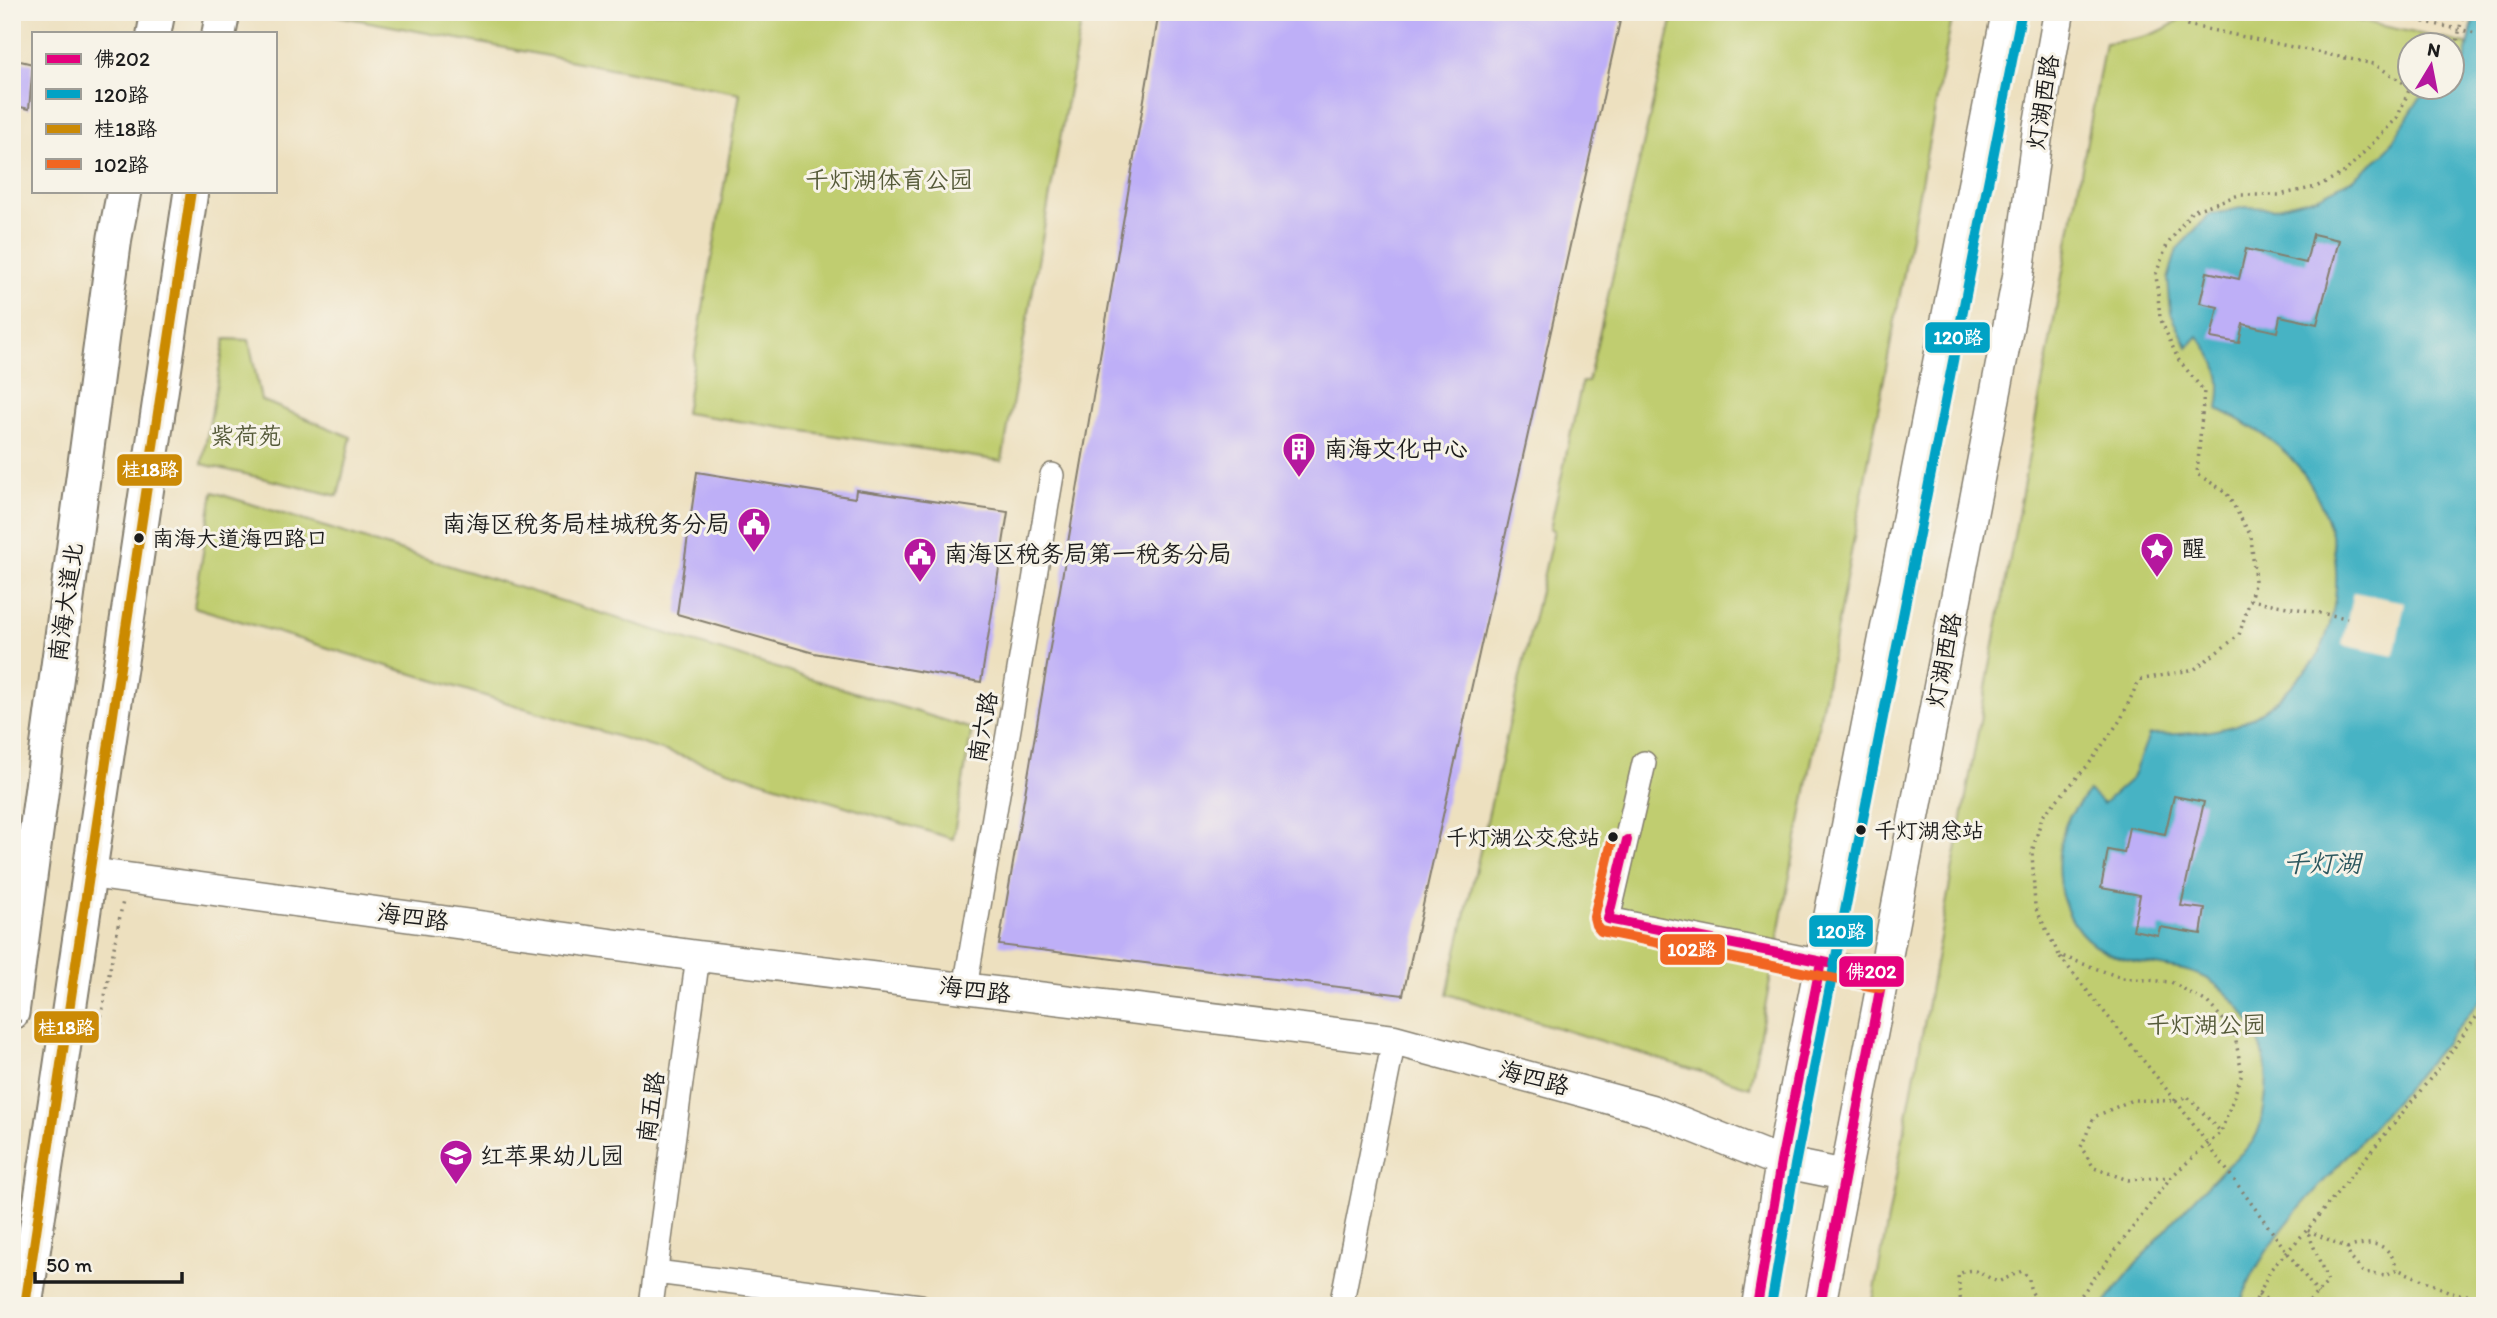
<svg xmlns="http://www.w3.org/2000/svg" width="2497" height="1318" viewBox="0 0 2497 1318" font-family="Itim,'LXGW WenKai TC',sans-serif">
  <rect width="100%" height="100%" fill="#f7f3e8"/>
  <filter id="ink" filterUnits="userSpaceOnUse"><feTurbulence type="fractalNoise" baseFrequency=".0143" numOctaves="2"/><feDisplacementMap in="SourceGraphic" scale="14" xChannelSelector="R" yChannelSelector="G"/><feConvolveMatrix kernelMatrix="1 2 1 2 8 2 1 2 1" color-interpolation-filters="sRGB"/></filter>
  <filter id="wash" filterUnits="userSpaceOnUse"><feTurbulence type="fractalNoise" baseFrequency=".00686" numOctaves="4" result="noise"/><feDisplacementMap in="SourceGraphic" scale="28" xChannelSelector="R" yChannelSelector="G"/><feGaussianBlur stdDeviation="1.57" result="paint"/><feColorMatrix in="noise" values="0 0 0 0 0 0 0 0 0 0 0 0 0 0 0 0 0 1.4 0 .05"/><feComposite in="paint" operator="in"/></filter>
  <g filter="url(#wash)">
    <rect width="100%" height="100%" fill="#ede0bf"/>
    <path fill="#c0cd6f" stroke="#6e7446" stroke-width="2" fill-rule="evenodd" d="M318,12H1083L1002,461L685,413L740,93Z
      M1674,12H1948L1952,19L1750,1087L1447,994L1554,530L1550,529L1582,382H1588Z
      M2187,12H2318L2485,48V1306H1872L2105,43C2135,40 2166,35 2187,12ZM2410,46H2452V88H2410Z
      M225,339L249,340L261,400L351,437L338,496L202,464Z
      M213,492L972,729L953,839L194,607Z"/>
    <path fill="#47b3c4" stroke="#326870" stroke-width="2" d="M2475,12H2485V994C2443,1047 2399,1097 2354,1148C2311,1197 2260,1243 2240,1306H2103C2137,1260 2178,1215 2218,1174C2228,1163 2245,1153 2253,1141C2264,1125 2268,1088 2266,1069C2261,1028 2229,982 2187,971C2161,965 2134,964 2109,953C2061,932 2049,872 2065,826C2069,814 2081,801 2089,791L2103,804L2132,778L2149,735C2178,734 2211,734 2239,724C2260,715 2279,700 2294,683C2301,674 2313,665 2318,655C2347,597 2340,530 2306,477C2285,445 2252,426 2218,409C2224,376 2218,362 2198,336L2188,347L2171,314L2168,279L2177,249L2209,215L2245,207L2274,208L2317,197L2353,179L2385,153L2420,98L2441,90L2459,91Z"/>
    <path fill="#ede0bf" d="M2353,592L2405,602L2394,656L2342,645Z"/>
    <g id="blocks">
      <path fill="#beaff7" d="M1159,12H1622L1403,995L999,945Z
        M12,59L33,64L29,109L12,105Z
        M2313,234L2339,240L2317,324L2280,316L2277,332L2243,324L2239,343L2211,338L2218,307L2200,303L2207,272L2239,279L2246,249L2306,263Z
        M697,472L855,498L856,490L1008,512L981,682L814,653L677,614Z
        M2174,796L2204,802L2181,906L2205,909L2201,934L2160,927L2158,935L2133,930L2140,895L2101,888L2108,850L2124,853L2129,827L2165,834Z"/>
    </g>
  </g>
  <g filter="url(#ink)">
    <use href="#blocks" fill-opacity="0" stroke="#847e6e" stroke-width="2"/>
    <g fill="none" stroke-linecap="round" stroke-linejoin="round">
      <defs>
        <path id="minor" d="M1644,763L1608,919L1883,974
          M965,988L1052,475
          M656,1272L920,1306
          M651,1306L698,956
          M1341,1306L1394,1040"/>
        <path id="major" d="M90,873L698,956L1394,1040L1651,1110L1781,1162L1845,1175
          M1757,1306L1781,1162L2007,12
          M1820,1306L2018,276L2038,129L2059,12"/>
        <path id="highway" d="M154,33L158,12
          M219,33L223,12
          M12,1013L115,237L124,191
          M25,1306L191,191"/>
      </defs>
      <use href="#minor" stroke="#847e6e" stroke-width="26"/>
      <use href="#major" stroke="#847e6e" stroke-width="33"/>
      <use href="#highway" stroke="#847e6e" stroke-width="37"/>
      <path stroke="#847e6e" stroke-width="3.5" stroke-dasharray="2 5" stroke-linecap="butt" d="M2170,12L2187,25L2374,64L2410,87
        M2452,68L2463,12
        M2250,600L2347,618
        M118,926L123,901
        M2060,957L2176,1101L2132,1100L2094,1117L2081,1147L2094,1168L2128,1180L2171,1177
        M2176,1101L2187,1096L2221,1132
        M2347,1248C2372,1240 2390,1242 2397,1269
        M2258,1295L2280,1306
        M1961,1306L1958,1275C1974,1264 1983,1276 1998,1282L2022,1271L2029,1278C2029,1295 2036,1299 2051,1306
        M2073,1306L2171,1177L2221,1132L2242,1074L2234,1031L2207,1002L2171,982L2122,978L2059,955L2035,907L2032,852L2042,817L2089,764L2121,719L2139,680L2195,669L2239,635L2250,600L2255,581L2251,536L2226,492L2197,474L2204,391L2178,359L2160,318L2156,274L2167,245L2192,211L2239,195H2279L2316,187L2345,172L2397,118L2410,88
        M2253,1306L2271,1269L2307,1230L2443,1063L2485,1005
        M2304,1306L2328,1282L2307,1230L2347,1248L2350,1257L2363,1272L2386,1275L2397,1269L2455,1294L2485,1297"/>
      <use href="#minor" stroke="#fff" stroke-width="23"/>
      <use href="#major" stroke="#fff" stroke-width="30"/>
      <use href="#highway" stroke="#fff" stroke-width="33"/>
      <path stroke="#847e6e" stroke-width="3.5" stroke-dasharray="2 5" stroke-linecap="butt" d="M2403,17L2485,35
        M12,1020L98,1034L118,926
        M2176,1101L2318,1294"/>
      <defs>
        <path id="bus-1" d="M1627,840L1608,919L1883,974L1820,1306
          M1757,1306L1781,1162L1821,962"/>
        <path id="bus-2" d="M1771,1306L1795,1165L2021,15"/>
        <path id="bus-3" d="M25,1306L191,191"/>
        <path id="bus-4" d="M1613,837L1594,917L1596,925L1601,931L1880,988"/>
      </defs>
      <use href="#bus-1" stroke="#f7f3e8" stroke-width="16"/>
      <use href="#bus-2" stroke="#f7f3e8" stroke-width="16"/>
      <use href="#bus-3" stroke="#f7f3e8" stroke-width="16"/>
      <use href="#bus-4" stroke="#f7f3e8" stroke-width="16"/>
      <use href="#bus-1" stroke="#e5007d" stroke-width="10"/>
      <use href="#bus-2" stroke="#01a2c5" stroke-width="10"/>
      <use href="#bus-3" stroke="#cb8a06" stroke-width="10"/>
      <use href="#bus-4" stroke="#f26522" stroke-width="10"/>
    </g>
  </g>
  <defs>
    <symbol id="building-pin" viewBox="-11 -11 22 30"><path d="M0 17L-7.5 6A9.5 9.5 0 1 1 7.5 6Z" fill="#b5179e" stroke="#f7f3e8"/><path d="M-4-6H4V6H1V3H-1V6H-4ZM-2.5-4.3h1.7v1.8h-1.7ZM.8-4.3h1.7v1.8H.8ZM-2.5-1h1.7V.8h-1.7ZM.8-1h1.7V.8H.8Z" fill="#fff"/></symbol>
    <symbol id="civic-pin" viewBox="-11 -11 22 30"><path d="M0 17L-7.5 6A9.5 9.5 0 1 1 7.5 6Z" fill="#b5179e" stroke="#f7f3e8"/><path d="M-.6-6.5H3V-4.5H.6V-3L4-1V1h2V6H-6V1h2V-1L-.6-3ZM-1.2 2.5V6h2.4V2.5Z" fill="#fff"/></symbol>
    <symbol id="sight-pin" viewBox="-11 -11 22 30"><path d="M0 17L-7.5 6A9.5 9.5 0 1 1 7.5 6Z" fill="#b5179e" stroke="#f7f3e8"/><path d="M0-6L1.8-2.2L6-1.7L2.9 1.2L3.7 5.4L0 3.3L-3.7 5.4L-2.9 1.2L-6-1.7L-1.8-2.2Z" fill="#fff"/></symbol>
    <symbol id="school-pin" viewBox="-11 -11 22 30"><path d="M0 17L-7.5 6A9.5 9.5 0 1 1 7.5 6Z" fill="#b5179e" stroke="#f7f3e8"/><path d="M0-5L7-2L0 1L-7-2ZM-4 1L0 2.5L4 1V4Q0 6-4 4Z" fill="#fff"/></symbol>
  </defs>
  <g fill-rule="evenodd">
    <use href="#building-pin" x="1280" y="430" width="38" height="52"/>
    <use href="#civic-pin" x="735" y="505" width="38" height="52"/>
    <use href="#sight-pin" x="2138" y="530" width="38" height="52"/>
    <use href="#civic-pin" x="901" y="535" width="38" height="52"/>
    <use href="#school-pin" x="437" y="1137" width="38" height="52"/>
  </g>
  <g fill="#1c1c1c" stroke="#f7f3e8" stroke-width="2.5">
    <circle cx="139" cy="538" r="6"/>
    <circle cx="1861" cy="830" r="6"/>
    <circle cx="1613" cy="837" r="6"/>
  </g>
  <g text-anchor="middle" stroke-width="6" stroke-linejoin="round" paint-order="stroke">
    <g font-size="22" fill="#1c1c1c" stroke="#f7f3e8" text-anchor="start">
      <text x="152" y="546">南海大道海四路口</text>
      <text x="1874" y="838">千灯湖总站</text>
      <text x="1600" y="845" text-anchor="end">千灯湖公交总站</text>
    </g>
    <g font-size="24" fill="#1c1c1c" stroke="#f7f3e8">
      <text transform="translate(2043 102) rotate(-81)" y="8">灯湖西路</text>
      <text transform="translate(66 602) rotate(-82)" y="8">南海大道北</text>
      <text transform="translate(1944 660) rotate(-79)" y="8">灯湖西路</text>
      <text transform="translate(983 727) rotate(-80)" y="8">南六路</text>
      <text transform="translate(413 917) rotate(8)" y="8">海四路</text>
      <text transform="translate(975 990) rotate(7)" y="8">海四路</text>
      <text transform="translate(1534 1078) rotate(15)" y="8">海四路</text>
      <text transform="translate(651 1107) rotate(-82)" y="8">南五路</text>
    </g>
    <g font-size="24" fill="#555a39" stroke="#f7f3e8">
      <text x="889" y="188">千灯湖体育公园</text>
      <text x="246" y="444">紫荷苑</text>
      <text x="2206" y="1033">千灯湖公园</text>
    </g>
    <g font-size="24" fill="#1c1c1c" stroke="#f7f3e8" text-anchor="start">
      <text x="1324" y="457">南海文化中心</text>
      <text x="730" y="532" text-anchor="end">南海区税务局桂城税务分局</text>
      <text x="2182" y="557">醒</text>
      <text x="944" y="562">南海区税务局第一税务分局</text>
      <text x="480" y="1164">红苹果幼儿园</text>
    </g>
    <g font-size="26" font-style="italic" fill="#2d585f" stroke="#f7f3e8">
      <text x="2322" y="872">千灯湖</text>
    </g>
  </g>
  <g stroke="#f7f3e8" stroke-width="2.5">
    <rect x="1924" y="321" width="67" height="33" rx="7" fill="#01a2c5"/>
    <rect x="116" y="453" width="67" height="34" rx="7" fill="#cb8a06"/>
    <rect x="1808" y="914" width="66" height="34" rx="7" fill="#01a2c5"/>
    <rect x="1659" y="933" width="67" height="33" rx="7" fill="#f26522"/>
    <rect x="1838" y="955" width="67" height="33" rx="7" fill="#e5007d"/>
    <rect x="33" y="1010" width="67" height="34" rx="7" fill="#cb8a06"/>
  </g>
  <g font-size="19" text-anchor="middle" font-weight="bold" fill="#fff">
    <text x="1958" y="344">120路</text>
    <text x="150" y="476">桂18路</text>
    <text x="1841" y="938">120路</text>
    <text x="1692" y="956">102路</text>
    <text x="1871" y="978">佛202</text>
    <text x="66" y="1034">桂18路</text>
  </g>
  <rect width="2497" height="1318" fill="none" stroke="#f7f3e8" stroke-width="42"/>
  <rect x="32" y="32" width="245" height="161" fill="#f7f3e8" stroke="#9f9d96" stroke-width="2"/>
  <rect x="46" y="54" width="35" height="10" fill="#e5007d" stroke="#9f9d96" stroke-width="2"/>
  <text x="94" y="66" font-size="21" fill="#1c1c1c">佛202</text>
  <rect x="46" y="89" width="35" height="10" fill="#01a2c5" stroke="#9f9d96" stroke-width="2"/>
  <text x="94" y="102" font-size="21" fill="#1c1c1c">120路</text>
  <rect x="46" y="124" width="35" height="10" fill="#cb8a06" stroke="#9f9d96" stroke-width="2"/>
  <text x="94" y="136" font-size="21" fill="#1c1c1c">桂18路</text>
  <rect x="46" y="159" width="35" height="10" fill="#f26522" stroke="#9f9d96" stroke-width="2"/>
  <text x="94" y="172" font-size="21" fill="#1c1c1c">102路</text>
  <g transform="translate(2431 66) rotate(10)"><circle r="33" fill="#f7f3e8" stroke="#9f9d96" stroke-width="2"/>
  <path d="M0-5L12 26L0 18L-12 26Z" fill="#b5179e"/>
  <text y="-10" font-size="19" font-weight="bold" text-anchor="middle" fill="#1c1c1c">N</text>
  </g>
  <path d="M35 1272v10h147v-10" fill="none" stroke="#1c1c1c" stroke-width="3.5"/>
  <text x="46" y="1272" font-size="21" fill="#1c1c1c" stroke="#f7f3e8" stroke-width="5" paint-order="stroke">50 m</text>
</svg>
